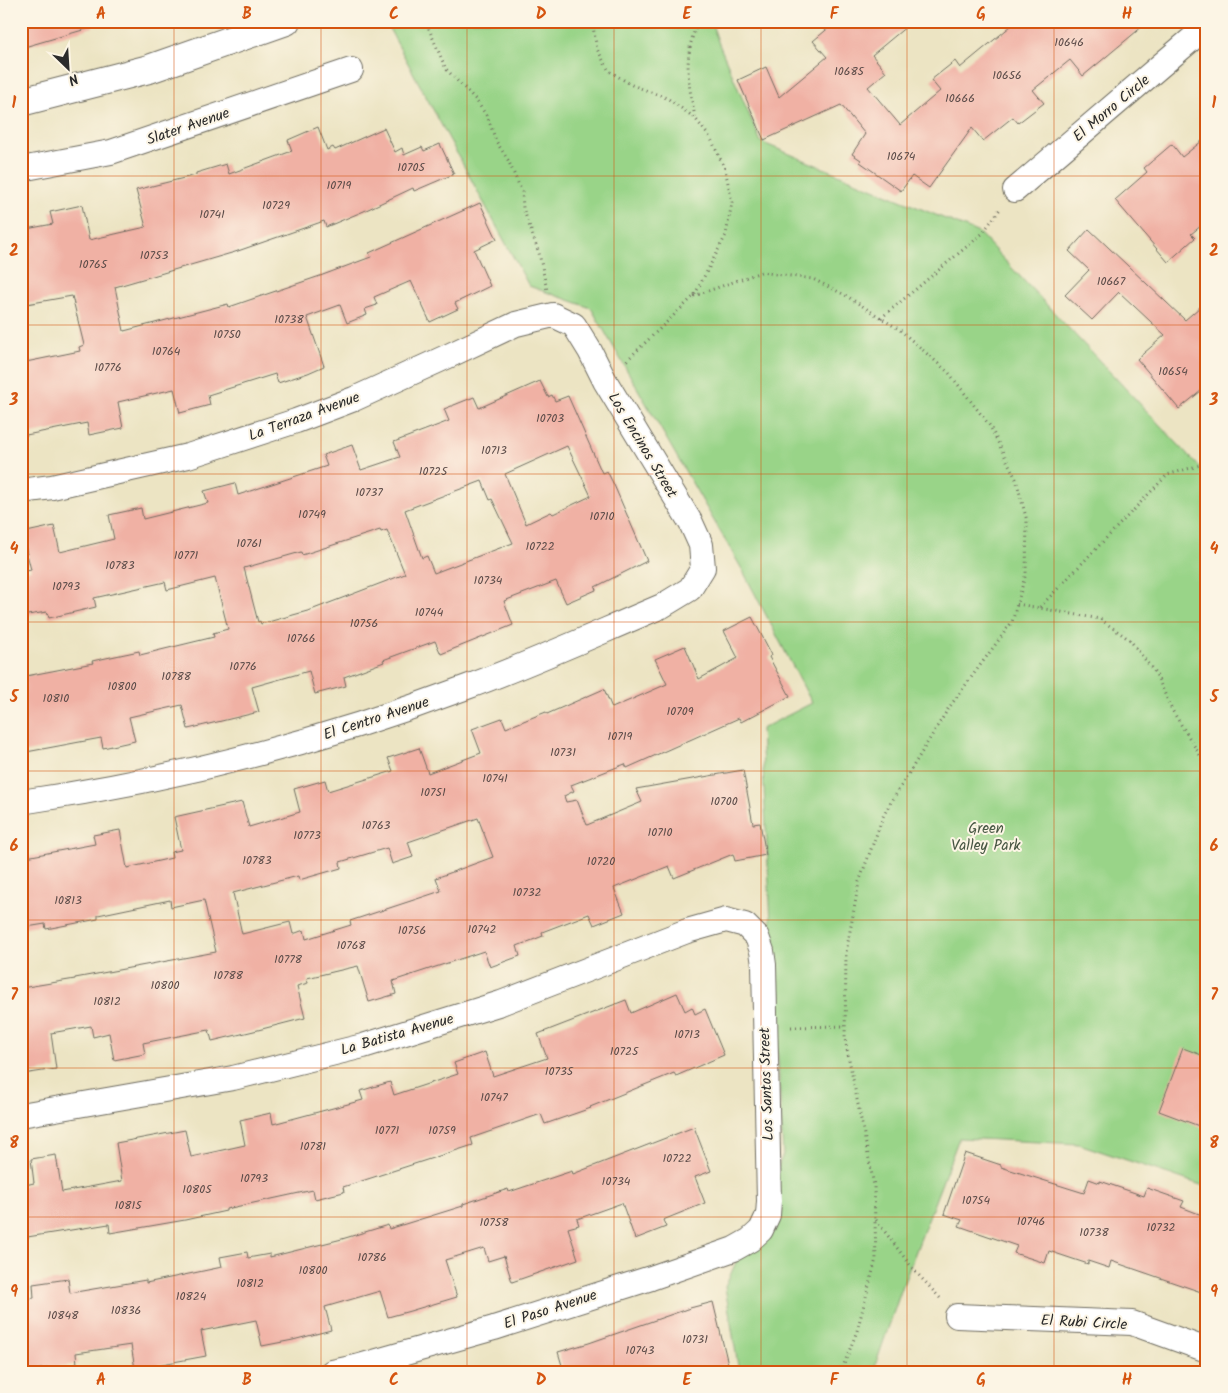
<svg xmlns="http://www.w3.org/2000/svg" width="1228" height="1393" viewBox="0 0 1228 1393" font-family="Kalam,sans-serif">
  <rect width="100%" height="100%" fill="#fcf5e5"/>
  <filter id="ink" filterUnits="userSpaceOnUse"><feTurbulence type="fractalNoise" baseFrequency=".02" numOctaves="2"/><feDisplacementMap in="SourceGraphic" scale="10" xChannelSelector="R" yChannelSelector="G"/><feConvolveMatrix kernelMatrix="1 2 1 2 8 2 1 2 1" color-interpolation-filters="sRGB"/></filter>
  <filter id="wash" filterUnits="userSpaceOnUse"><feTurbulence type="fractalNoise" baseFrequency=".0096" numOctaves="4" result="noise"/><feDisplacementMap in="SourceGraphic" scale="20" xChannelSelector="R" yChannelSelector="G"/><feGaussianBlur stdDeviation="1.12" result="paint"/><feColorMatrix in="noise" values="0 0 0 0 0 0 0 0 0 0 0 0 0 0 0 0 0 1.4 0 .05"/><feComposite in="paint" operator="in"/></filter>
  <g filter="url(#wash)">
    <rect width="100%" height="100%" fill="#ece4c3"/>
    <path fill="#99d488" stroke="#62805a" d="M385,21H711L719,44L761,142L979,233L1207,475V1187L1079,1144L959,1138L903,1285L873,1372H739L725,1287L783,1155L761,729L812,703L743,571L591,308L529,286Z"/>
    <g id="blocks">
      <path fill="#f0b1a4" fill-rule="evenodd" d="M21,21H92L93,27L21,48Z
        M837,21H913L872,55L886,72L868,87L900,125L940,91L931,80L955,61L960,68L1017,21H1149L1083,76L1070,60L1033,90L1044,103L1018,123L1013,117L983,141L972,128L929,188L912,176L901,191L860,162L861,160L852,154L865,134L841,105L764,140L738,80L766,67L779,97L827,57L813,41Z
        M318,127L327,150L333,147L335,150L384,128L395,152L402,148L404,155L422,147L424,151L440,144L454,174L414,191L413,188L364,211L326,227L324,221L235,252L115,287L124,331L228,304L229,307L320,276L371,257L369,253L480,203L497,239L474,250L490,286L455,303L458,309L430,322L411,281L374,297L377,305L365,309L367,315L347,323L340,305L307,317L324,366L308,373L278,383L275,374L208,395L210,405L180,413L174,389L118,402L123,428L89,435L87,423L21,436V363L80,351L79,347L84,345L72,296L21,305V230L53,224L50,212L82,205L89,240L146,227L136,190L196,175V173L226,164L229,174L292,151L288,140Z
        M1207,137V221L1191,234L1195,238L1168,262L1115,200L1147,172L1144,168L1172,144L1182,157Z
        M1089,229L1185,320L1207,301V386L1179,409L1137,359L1165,335L1119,292L1092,320L1065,295L1089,270L1069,251Z
        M540,381L548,397L552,395L555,401L568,396L602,473L607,471L614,485L647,561L595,587L596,590L566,603L556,581L504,601L513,625L441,654L435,641L383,660L384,662L344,677L346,686L315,694L309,671L252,687L259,712L188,729L182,705L129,717L135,741L103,748L101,738L21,753V677L93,663L92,661L139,651L140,655L214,637L213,633L228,629L215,578L167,590L165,582L94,598L96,607L49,618L47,612L21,616V572L31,570L22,533L54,526L60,552L114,539L109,515L141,508L143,519L208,503L204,491L235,483L238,495L327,466L323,455L352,445L361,470L400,457L394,442L449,421L444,409L474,397L479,408ZM567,446L591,496L553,514L551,512L526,524L505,474ZM482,481L490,500L492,499L513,543L434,573L427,556L422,558L405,510ZM380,530L381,532L387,530L405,574L311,610L261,624L260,621L258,622L244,568L301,552L302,555Z
        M752,617L772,655L769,657L790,696L741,722L739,718L627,768L625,764L571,785L574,791L564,796L566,802L577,800L587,825L642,802L636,789L743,770L753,824L760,823L766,855L735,861L733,854L674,878L669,866L614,888L624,913L594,925L589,914L542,932L543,936L517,946L520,956L490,967L484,951L393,981L396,994L369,1002L358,966L307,978L308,983L297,986L305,1018L258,1030L212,1041L209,1030L143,1043L145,1054L114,1060L109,1033L93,1037L91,1026L51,1033L56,1069L23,1074L21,1059V988L75,979V978L216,952L204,900L171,907L170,900L98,915V919L46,929L45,924L21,928V858L95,844L93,835L120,830L127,868L172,858L171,852L181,850L174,817L242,802L249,827L300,812L294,789L325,780L328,791L393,771L388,758L419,748L428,773L481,753L472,729L502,718L506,728L546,712L547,714L604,689L612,708L667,684L655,659L685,646L699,679L738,658L724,631ZM478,818L493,857L436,878L441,891L350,921L351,925L306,939L304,930L293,934L290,922L242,934L233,893L298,876L299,880L341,868L340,862L387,848L392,864L413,857L408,842Z
        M677,993L685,1011L692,1007L695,1014L705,1009L724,1055L676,1076L674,1073L590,1107L591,1108L545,1124L541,1114L471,1138L473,1145L343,1187L344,1192L315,1199L313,1190L226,1209V1211L185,1220L110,1233L109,1224L21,1238V1186L34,1183L31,1159L56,1155L62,1192L122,1181L116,1143L185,1130L191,1157L245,1145L240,1120L271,1113L273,1124L363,1100L360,1091L390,1082L394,1095L458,1074L454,1063L485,1052L493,1076L547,1058L538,1034L626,1000L631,1013Z
        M1183,1048L1207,1057V1129L1159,1111Z
        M694,1127L711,1171L695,1177L705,1203L663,1220L666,1227L635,1239L622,1203L577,1219L579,1225L568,1228L578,1259L512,1282L504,1256L488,1261L484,1248L445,1260L457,1297L410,1311L388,1317L380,1291L325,1307L331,1330L293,1340L262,1346L256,1320L201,1331L206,1356L135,1369L131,1345L76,1353L77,1364L21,1372V1300L34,1298L33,1284L68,1279L70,1293L146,1280V1283L222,1267L220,1257L247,1252L248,1258L270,1254V1257L342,1239L388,1225L389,1229L463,1206V1204L508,1189L509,1192L572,1171L573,1174Z
        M965,1153L1001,1165V1167L1084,1193L1089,1179L1100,1183V1181L1144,1196L1147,1188L1184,1201L1181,1207L1207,1217V1294L1111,1261L1109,1268L1088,1261V1264L1049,1251L1045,1263L1014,1253L1017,1246L959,1226L962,1220L944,1214Z
        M713,1302L728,1364L720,1366L721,1372H564L558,1352L589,1343L690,1308Z"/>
    </g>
  </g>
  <g filter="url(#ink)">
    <use href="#blocks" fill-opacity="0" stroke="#6f6c60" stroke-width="1"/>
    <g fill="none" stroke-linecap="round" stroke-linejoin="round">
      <defs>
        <path id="minor" d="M21,169L111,152L351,70
          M1015,190L1207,26
          M21,491L52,487L188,456L296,421L354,399L444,358L516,324L553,315L574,325L590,351L605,381L691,523L701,545L703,568L690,589L662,606C598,633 533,663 467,687C324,741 173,780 21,802
          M21,1115L233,1078L363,1046L501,1003L687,931L726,920L745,925L757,937L762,951L764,965L769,1201L768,1215L761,1230L750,1240L734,1249L651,1278L494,1328L356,1367L332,1372
          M957,1316L1132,1323L1207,1350"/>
        <path id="secondary" d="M21,102L149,69L286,21"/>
      </defs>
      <use href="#minor" stroke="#6f6c60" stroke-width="26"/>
      <use href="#secondary" stroke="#6f6c60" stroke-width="30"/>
      <path stroke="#6f6c60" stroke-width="3" stroke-dasharray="1 4" stroke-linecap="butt" d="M422,21L429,29L446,69L476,100L488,118L496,141L508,160L522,192L523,208L539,253L547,290
        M594,21L593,27L597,49L609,71L632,85L667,98L695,118L711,139L725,169L732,202L726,235L694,296L624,363
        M695,117C688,81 683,59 697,24L701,21
        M694,296L761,272L813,279L845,295L900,330L949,373L990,426L1016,479L1027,521L1026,573L1012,622L948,709L884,814L859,882L846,953L845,1039L874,1185L876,1259L857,1331L841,1372
        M881,318L982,234L1000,209
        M1017,604L1100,619L1130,640L1156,674L1172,710L1203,760L1207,763
        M1040,607L1167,475L1207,463
        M791,1027L845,1026
        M876,1220L913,1269L940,1298"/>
      <use href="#minor" stroke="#fff" stroke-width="24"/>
      <use href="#secondary" stroke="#fff" stroke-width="28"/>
    </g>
  </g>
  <path fill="none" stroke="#d5540f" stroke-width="1" stroke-opacity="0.55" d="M174,21V1372M321,21V1372M467,21V1372M614,21V1372M761,21V1372M907,21V1372M1054,21V1372M21,176H1207M21,325H1207M21,474H1207M21,622H1207M21,771H1207M21,920H1207M21,1068H1207M21,1217H1207"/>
  <g text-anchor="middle" stroke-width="4" stroke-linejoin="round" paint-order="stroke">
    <g font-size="12" fill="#5c4c49">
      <text x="1069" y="46">10646</text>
      <text x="849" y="75">10685</text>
      <text x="1007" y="79">10656</text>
      <text x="960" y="102">10666</text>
      <text x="901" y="160">10674</text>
      <text x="411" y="171">10705</text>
      <text x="339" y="189">10719</text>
      <text x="276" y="209">10729</text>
      <text x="212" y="218">10741</text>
      <text x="154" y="259">10753</text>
      <text x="93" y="268">10765</text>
      <text x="1111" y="285">10667</text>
      <text x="289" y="323">10738</text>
      <text x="227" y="338">10750</text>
      <text x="166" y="355">10764</text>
      <text x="108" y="371">10776</text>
      <text x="1173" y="375">10654</text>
      <text x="550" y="422">10703</text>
      <text x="494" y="454">10713</text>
      <text x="433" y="475">10725</text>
      <text x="369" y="496">10737</text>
      <text x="312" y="518">10749</text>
      <text x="602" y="520">10710</text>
      <text x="249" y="547">10761</text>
      <text x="540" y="550">10722</text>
      <text x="186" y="559">10771</text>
      <text x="120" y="569">10783</text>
      <text x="488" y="584">10734</text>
      <text x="66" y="590">10793</text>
      <text x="429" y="616">10744</text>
      <text x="364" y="627">10756</text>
      <text x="301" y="642">10766</text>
      <text x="243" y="670">10776</text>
      <text x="176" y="680">10788</text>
      <text x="122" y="690">10800</text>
      <text x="56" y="702">10810</text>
      <text x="680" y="715">10709</text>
      <text x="620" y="740">10719</text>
      <text x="563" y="756">10731</text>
      <text x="495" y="782">10741</text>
      <text x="433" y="796">10751</text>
      <text x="724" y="805">10700</text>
      <text x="376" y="829">10763</text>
      <text x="660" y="836">10710</text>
      <text x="307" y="839">10773</text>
      <text x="257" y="864">10783</text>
      <text x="601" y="865">10720</text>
      <text x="527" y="896">10732</text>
      <text x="68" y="904">10813</text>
      <text x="482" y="933">10742</text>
      <text x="412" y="934">10756</text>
      <text x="351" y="949">10768</text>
      <text x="288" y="963">10778</text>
      <text x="228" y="979">10788</text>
      <text x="165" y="989">10800</text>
      <text x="107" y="1005">10812</text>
      <text x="687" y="1038">10713</text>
      <text x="624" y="1055">10725</text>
      <text x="559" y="1075">10735</text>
      <text x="494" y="1101">10747</text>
      <text x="387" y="1134">10771</text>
      <text x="442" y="1134">10759</text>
      <text x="313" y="1150">10781</text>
      <text x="677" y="1162">10722</text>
      <text x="254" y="1182">10793</text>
      <text x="616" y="1185">10734</text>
      <text x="197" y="1193">10805</text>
      <text x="976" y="1204">10754</text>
      <text x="128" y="1209">10815</text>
      <text x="1031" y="1225">10746</text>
      <text x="494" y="1226">10758</text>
      <text x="1161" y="1231">10732</text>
      <text x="1094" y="1236">10738</text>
      <text x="372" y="1261">10786</text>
      <text x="313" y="1274">10800</text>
      <text x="250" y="1287">10812</text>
      <text x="191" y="1300">10824</text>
      <text x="126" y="1314">10836</text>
      <text x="63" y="1319">10848</text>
      <text x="695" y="1343">10731</text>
      <text x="640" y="1354">10743</text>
    </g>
    <g font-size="15" fill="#2b2b2b" stroke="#fcf5e5">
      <text transform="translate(1111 108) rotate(-40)" y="5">El Morro Circle</text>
      <text transform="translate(188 126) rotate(-19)" y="5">Slater Avenue</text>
      <text transform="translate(304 416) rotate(-20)" y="5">La Terraza Avenue</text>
      <text transform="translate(643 445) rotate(59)" y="5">Los Encinos Street</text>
      <text transform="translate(376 718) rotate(-18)" y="5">El Centro Avenue</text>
      <text transform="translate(397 1034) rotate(-16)" y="5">La Batista Avenue</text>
      <text transform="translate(766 1084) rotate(-92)" y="5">Los Santos Street</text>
      <text transform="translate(550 1309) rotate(-18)" y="5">El Paso Avenue</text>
      <text transform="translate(1084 1322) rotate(3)" y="5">El Rubi Circle</text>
    </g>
    <g font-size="15" fill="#465542" stroke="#fcf5e5">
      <text x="986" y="833">Green<tspan x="986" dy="17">Valley Park</tspan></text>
    </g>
  </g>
  <rect width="1228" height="1393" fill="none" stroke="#fcf5e5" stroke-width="55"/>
  <g transform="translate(68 68) rotate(155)" stroke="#fcf5e5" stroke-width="4" paint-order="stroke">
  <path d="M0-4L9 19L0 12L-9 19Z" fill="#2b2b2b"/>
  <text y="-8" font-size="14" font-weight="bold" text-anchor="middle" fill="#2b2b2b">N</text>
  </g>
  <rect x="28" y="28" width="1172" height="1338" fill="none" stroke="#d5540f" stroke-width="2"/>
  <g font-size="16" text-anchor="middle" font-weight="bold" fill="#d5540f">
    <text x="101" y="19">A</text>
    <text x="247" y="19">B</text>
    <text x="394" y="19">C</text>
    <text x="541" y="19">D</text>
    <text x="687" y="19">E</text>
    <text x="834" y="19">F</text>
    <text x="981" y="19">G</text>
    <text x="1127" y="19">H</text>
    <text x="14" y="108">1</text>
    <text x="1214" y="108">1</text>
    <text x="14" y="256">2</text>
    <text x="1214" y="256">2</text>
    <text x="14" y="405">3</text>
    <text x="1214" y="405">3</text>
    <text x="14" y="554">4</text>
    <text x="1214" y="554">4</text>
    <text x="14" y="702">5</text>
    <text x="1214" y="702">5</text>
    <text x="14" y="851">6</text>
    <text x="1214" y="851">6</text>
    <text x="14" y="1000">7</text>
    <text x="1214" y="1000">7</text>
    <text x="14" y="1148">8</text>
    <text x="1214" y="1148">8</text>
    <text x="14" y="1297">9</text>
    <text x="1214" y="1297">9</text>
    <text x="101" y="1385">A</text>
    <text x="247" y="1385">B</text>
    <text x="394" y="1385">C</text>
    <text x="541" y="1385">D</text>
    <text x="687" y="1385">E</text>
    <text x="834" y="1385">F</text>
    <text x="981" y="1385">G</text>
    <text x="1127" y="1385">H</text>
  </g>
</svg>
